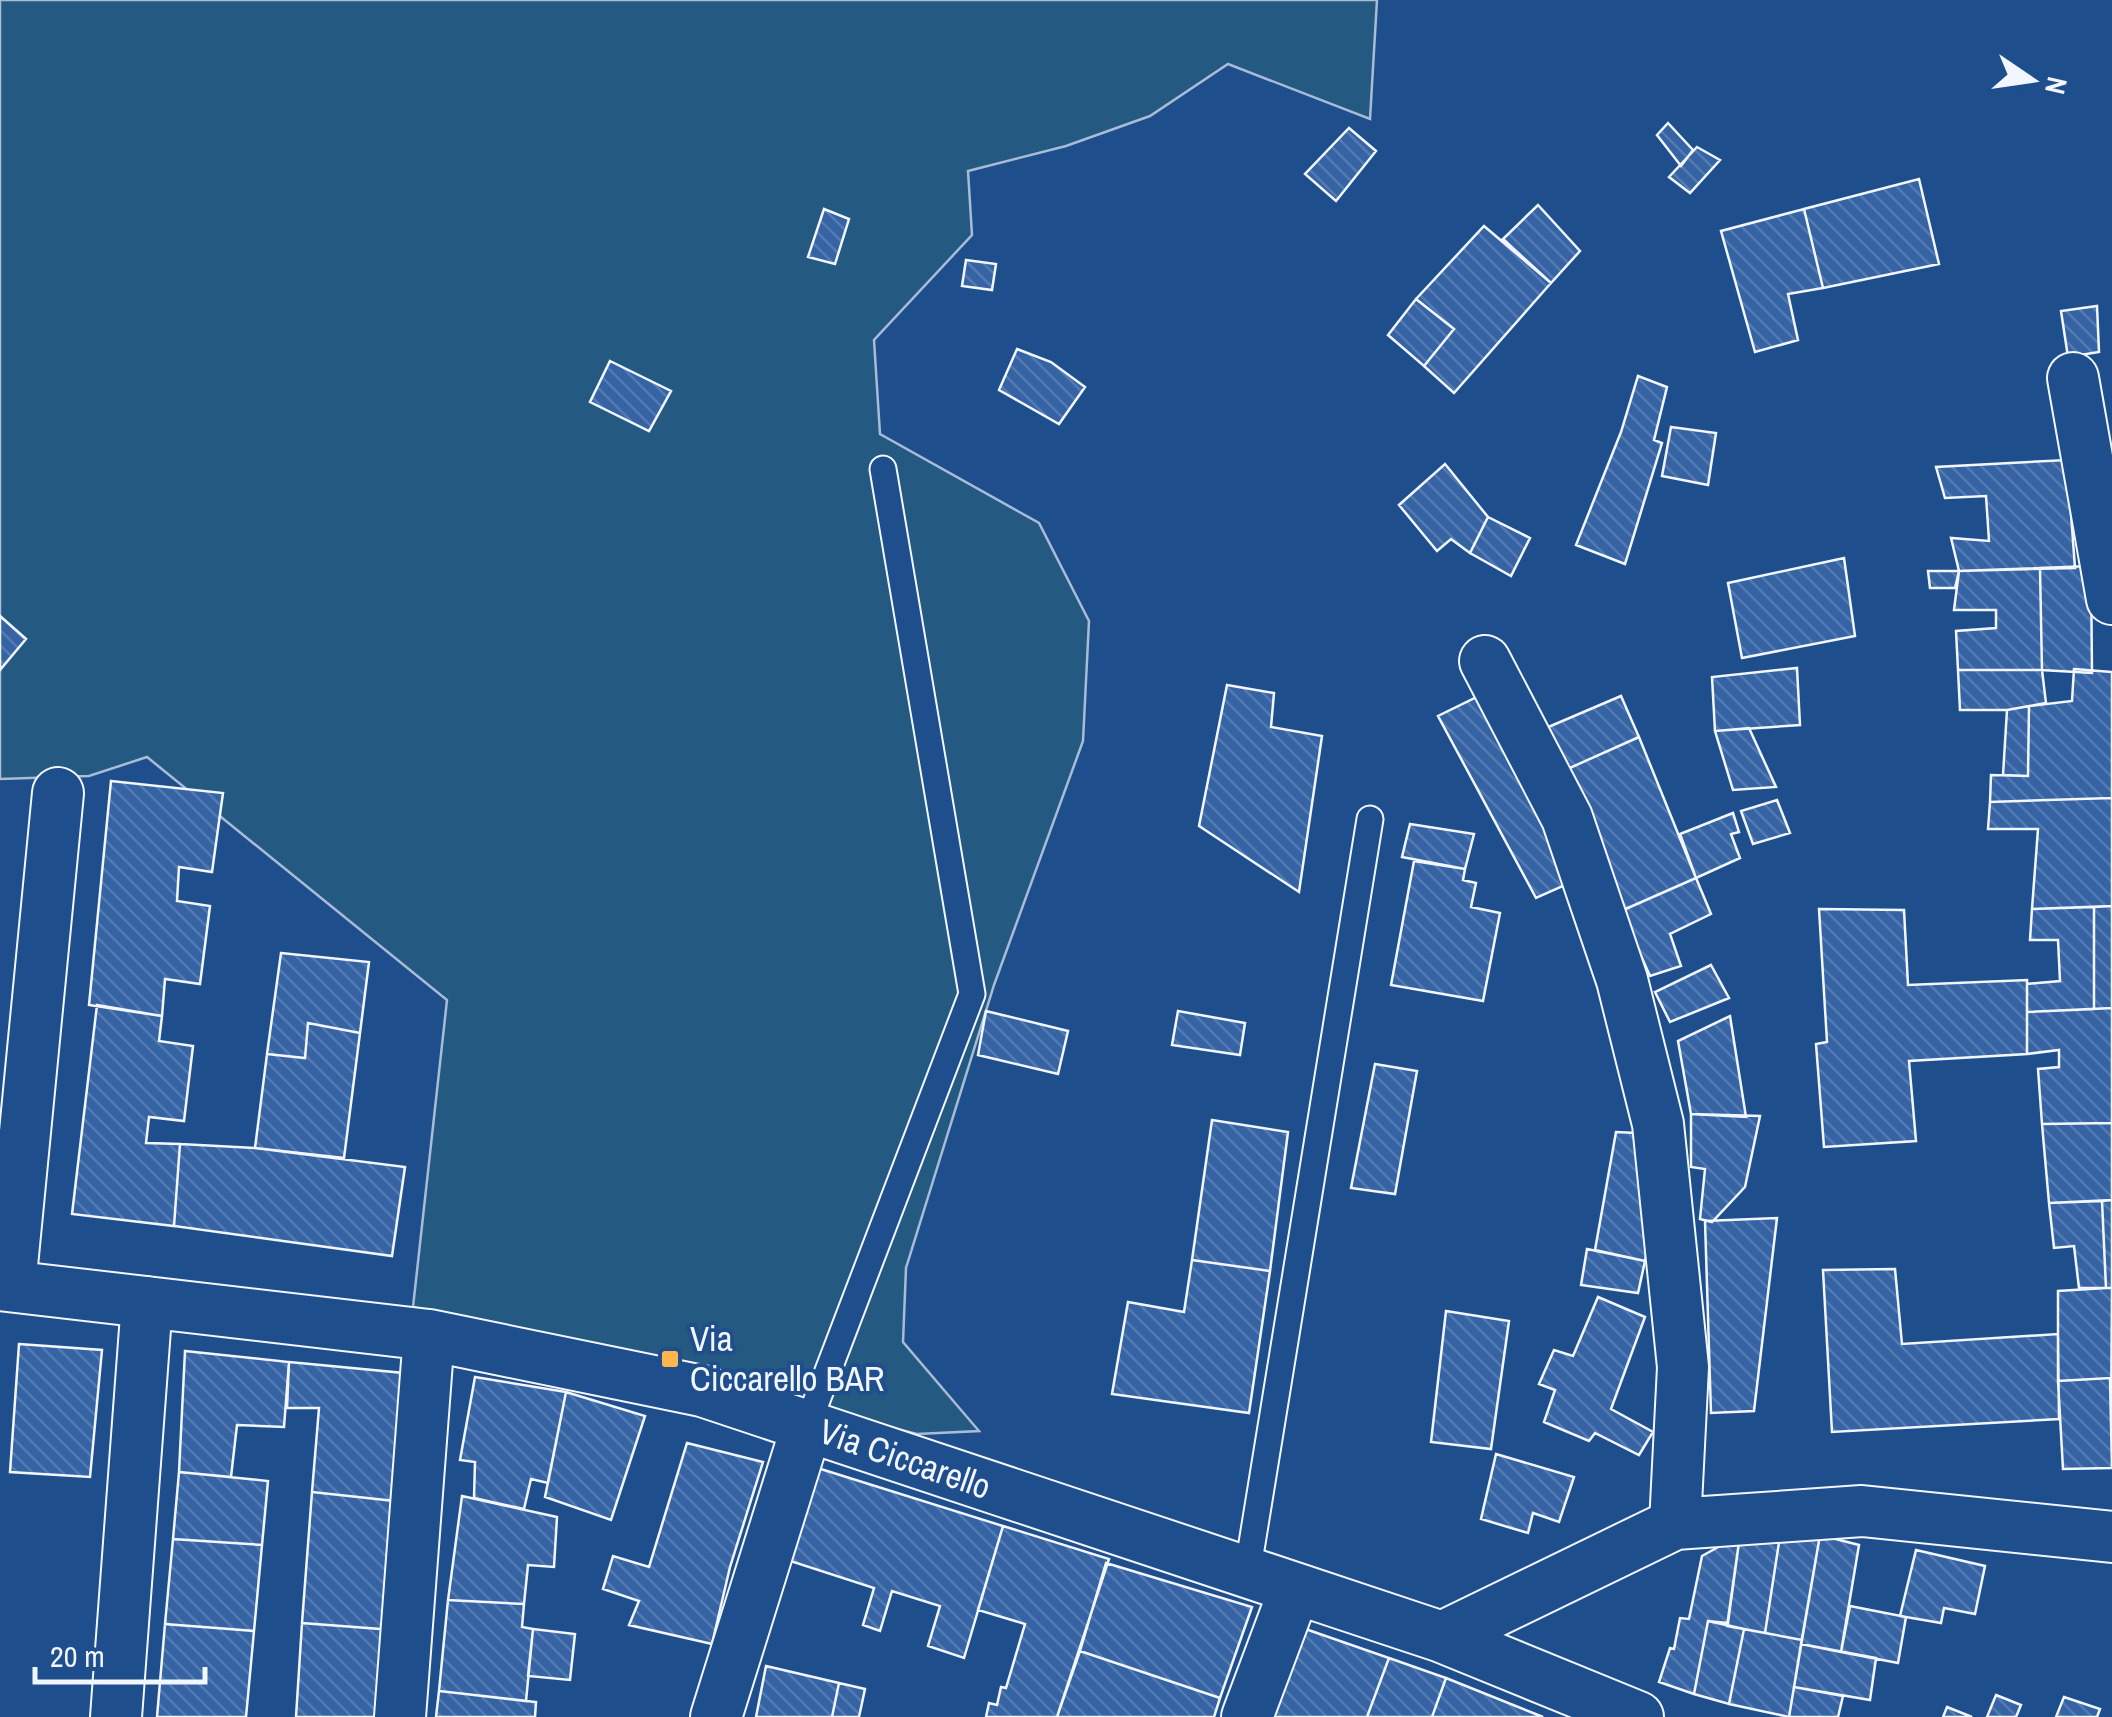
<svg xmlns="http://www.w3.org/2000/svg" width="2112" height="1717" viewBox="0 0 2112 1717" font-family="'Archivo Narrow',sans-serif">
  <defs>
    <pattern id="building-back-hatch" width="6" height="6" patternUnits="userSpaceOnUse" patternTransform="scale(2.5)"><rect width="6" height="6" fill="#3563a3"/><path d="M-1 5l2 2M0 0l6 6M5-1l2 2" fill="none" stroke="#537ab1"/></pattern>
  </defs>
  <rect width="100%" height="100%" fill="#1f4e8c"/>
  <path fill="#245a82" stroke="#a8bbd7" stroke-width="2.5" d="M0,0H1377L1370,119L1228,64L1150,116L1066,146L968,171L972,235L874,340L880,434L1039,523L1089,621L1083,741L994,985L906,1268L903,1342L979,1431L917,1434L413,1307L447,1000L147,757L89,776L0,779Z"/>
  <path fill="url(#building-back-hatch)" stroke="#f2f6ff" stroke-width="2.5" d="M1668,123L1693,150L1681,166L1657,135Z
    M1349,128L1376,151L1336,201L1305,174Z
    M1697,147L1720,160L1690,193L1669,177Z
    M1919,179L1939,264L1823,288L1804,209Z
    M1538,205L1580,251L1551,283L1503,239Z
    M824,209L849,219L835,264L808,257Z
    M1804,209L1823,288L1788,294L1798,340L1755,352L1721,231Z
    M1484,226L1551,283L1454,393L1424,366L1454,329L1416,299Z
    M966,260L996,264L992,290L962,286Z
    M1416,299L1454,329L1424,366L1388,335Z
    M2097,306L2099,352L2068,357L2061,311Z
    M1017,349L1051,362L1085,387L1059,424L999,390Z
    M610,361L671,391L649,431L590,402Z
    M1638,376L1667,387L1654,440L1662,443L1625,564L1576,545L1621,432Z
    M1671,427L1716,433L1708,485L1662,476Z
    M2067,460L2075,568L1959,571L1951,538L1989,541L1986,496L1945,498L1936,467Z
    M1445,464L1488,517L1470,553L1451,539L1437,551L1399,505Z
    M1488,517L1530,538L1511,576L1470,553Z
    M1844,558L1855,636L1742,658L1728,583Z
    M2091,566L2092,673L2042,670L2040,568Z
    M2040,568L2042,670H1958L1956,631L1996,628V610H1954L1959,571Z
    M1928,571H1959L1955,588H1930Z
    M0,616L26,639L0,670Z
    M1797,668L1800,725L1715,731L1712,677Z
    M2074,669L2112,672V798L1990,802L1991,775L2028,776L2029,706L2072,701Z
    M1958,670H2042L2046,703L2007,710H1960Z
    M1227,685L1274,693L1271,727L1322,736L1299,892L1199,826Z
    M1483,694L1581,878L1536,898L1438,716Z
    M1621,696L1639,737L1563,771L1546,728Z
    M2029,706L2028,776L2003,775L2007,710Z
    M1749,728L1776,787L1733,790L1715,731Z
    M1639,737L1696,878L1621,911L1563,771Z
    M111,781L223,793L212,872L179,867L177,901L210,906L200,984L165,979L162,1016L89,1005Z
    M2112,798V906L2032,909L2038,829H1988L1990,802Z
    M1777,800L1790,833L1753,844L1741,811Z
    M1733,813L1739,832L1731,834L1740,858L1696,878L1680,834Z
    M1410,824L1474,834L1465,869L1402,857Z
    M1414,861L1465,869L1463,880L1476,883L1471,907L1500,913L1483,1001L1391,985Z
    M1696,878L1711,914L1670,934L1681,966L1650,976L1621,911Z
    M2112,906V1008L2094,1009V907Z
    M2094,907V1009L2027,1012V984L2060,981L2058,940H2030L2032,909Z
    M1819,909L1904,910L1908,985L2027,980V1054L1909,1061L1916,1141L1824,1147L1816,1044L1827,1042Z
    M281,953L369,962L360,1033L308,1023L305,1058L267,1054Z
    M1711,965L1729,998L1670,1022L1655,992Z
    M97,1005L162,1016L159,1041L193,1046L184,1121L149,1117L146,1143L180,1144L174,1226L72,1214Z
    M2112,1008V1123L2042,1124L2038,1069L2059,1067V1050L2027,1054V1012Z
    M986,1011L1068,1031L1058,1074L978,1055Z
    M1178,1011L1245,1023L1240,1055L1172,1045Z
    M1730,1016L1746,1117L1691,1114L1678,1041Z
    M308,1023L360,1033L344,1158L255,1148L267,1054L305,1058Z
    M1375,1064L1417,1071L1395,1194L1351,1188Z
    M1691,1114L1760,1116L1745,1187L1712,1222L1700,1219L1705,1169L1691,1167Z
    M1212,1120L1288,1132L1270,1271L1192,1260Z
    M2112,1123V1200L2049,1203L2042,1124Z
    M1616,1132L1657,1134L1656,1205L1645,1261L1595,1250Z
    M180,1144L255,1148L405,1167L392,1256L174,1226Z
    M2112,1200V1288H2106L2102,1201Z
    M2102,1201L2106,1288H2079L2074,1246L2054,1248L2049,1203Z
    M1777,1218L1754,1411L1711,1413L1705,1221Z
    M1587,1249L1645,1261L1638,1293L1581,1285Z
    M1192,1260L1270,1271L1249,1413L1112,1394L1128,1302L1184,1312Z
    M1895,1269L1902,1344L2058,1334L2059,1419L1832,1432L1823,1270Z
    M2106,1288H2112L2111,1425L2110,1378L2058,1381V1291Z
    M1598,1297L1645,1317L1611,1409L1653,1432L1639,1455L1595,1433L1589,1441L1544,1422L1555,1390L1539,1384L1554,1350L1573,1356Z
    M1446,1311L1509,1321L1491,1449L1431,1442Z
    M19,1344L102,1350L90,1477L10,1472Z
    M185,1351L289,1362L284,1427L237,1425L231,1477L179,1472Z
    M289,1362L414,1374L404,1502L312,1492L319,1408H287Z
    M475,1377L566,1392L548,1483L531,1479L524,1509L474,1498L475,1462L460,1460Z
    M2110,1378L2112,1468L2063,1469L2058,1381Z
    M566,1392L645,1416L611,1520L545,1497Z
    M687,1443L763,1462L730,1567L712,1644L629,1625L639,1601L603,1589L613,1556L649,1567Z
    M1496,1454L1574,1477L1559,1522L1533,1513L1528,1533L1481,1519Z
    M808,1465L1003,1526L964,1658L928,1646L940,1606L892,1591L880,1631L863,1625L874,1588L781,1558Z
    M179,1472L268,1481L262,1545L173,1539Z
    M312,1492L404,1502L393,1630L302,1623Z
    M462,1496L557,1517L554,1567L528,1565L524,1604L448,1600Z
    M1003,1526L1109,1559L1057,1717H986L989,1703L997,1705L1001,1687L1006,1688L1025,1624L978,1610Z
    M1740,1535L1728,1623L1708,1621L1694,1694L1659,1682L1670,1648L1674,1649L1680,1618L1689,1619L1702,1556Z
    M1740,1535L1780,1536L1765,1633L1727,1626Z
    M1820,1535L1802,1640L1765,1633L1780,1536Z
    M1820,1535L1859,1545L1841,1652L1801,1644Z
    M173,1539L262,1545L254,1631L165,1624Z
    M1916,1550L1985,1566L1975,1614L1944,1608L1941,1623L1900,1616Z
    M1106,1563L1252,1607L1220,1698L1080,1651Z
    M448,1600L524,1604L522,1627L533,1629L526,1701L439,1691Z
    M1850,1606L1906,1617L1898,1663L1841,1652Z
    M1708,1621L1744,1629L1729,1704L1694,1694Z
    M302,1623L393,1630L385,1717H296Z
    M165,1624L254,1631L246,1717H157Z
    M1294,1625L1389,1658L1367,1717H1263Z
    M533,1629L575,1634L570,1680L528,1676Z
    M1744,1629L1802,1640L1789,1717L1729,1704Z
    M1801,1644L1876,1658L1870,1700L1794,1687Z
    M1080,1651L1220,1698L1214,1717H1057Z
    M1389,1658L1446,1678L1432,1717H1367Z
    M766,1666L839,1683L832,1717H756Z
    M1446,1678L1543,1717H1432Z
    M839,1683L865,1689L859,1717H832Z
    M1794,1687L1843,1696L1838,1717H1789Z
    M439,1691L536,1702L535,1717H436Z
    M1996,1695L2021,1705L2016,1717H1987Z
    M2064,1697L2100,1709L2097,1717H2056Z
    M1947,1707L1972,1717H1943Z"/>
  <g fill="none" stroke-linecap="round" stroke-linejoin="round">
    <defs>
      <path id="service" d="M807,1426L972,994L883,469
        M1247,1574L1370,819"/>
      <path id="minor" d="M2073,378L2112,599
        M1485,661L1567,818L1622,980L1658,1124L1683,1367L1675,1524
        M0,1285L429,1335L702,1391L1442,1637L1638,1717
        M10,1286L58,793
        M1442,1637L1675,1524L1862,1511L2112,1537
        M116,1717L147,1302
        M400,1717L429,1335
        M716,1717L807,1426
        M1247,1717L1295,1589"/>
    </defs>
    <use href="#service" stroke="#f2f6ff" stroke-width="29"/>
    <use href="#minor" stroke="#f2f6ff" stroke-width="54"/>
    <use href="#service" stroke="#1f4e8c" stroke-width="25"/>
    <use href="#minor" stroke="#1f4e8c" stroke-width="50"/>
  </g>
  <rect fill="#ffb74d" stroke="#1f4e8c" stroke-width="4" x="660" y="1349" width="20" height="20" rx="5"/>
  <g text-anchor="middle" stroke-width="8" stroke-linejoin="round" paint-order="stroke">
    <g font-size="35" fill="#f2f6ff" stroke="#1f4e8c" text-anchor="start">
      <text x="690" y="1351">Via<tspan x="690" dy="40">Ciccarello BAR</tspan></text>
    </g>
    <g font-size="35" fill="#f2f6ff" stroke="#1f4e8c">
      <text transform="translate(905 1459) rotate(19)" y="12">Via Ciccarello</text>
    </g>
  </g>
  <g transform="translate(2032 80) rotate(103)" stroke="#1f4e8c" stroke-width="8" paint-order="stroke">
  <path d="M0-8L18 38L0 25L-18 38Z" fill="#f2f6ff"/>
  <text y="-15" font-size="28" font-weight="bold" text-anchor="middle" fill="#f2f6ff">N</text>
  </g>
  <path d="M35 1667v15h170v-15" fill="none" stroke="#f2f6ff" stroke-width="5"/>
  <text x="50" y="1667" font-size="30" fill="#f2f6ff" stroke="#1f4e8c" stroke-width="8" paint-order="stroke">20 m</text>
</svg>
